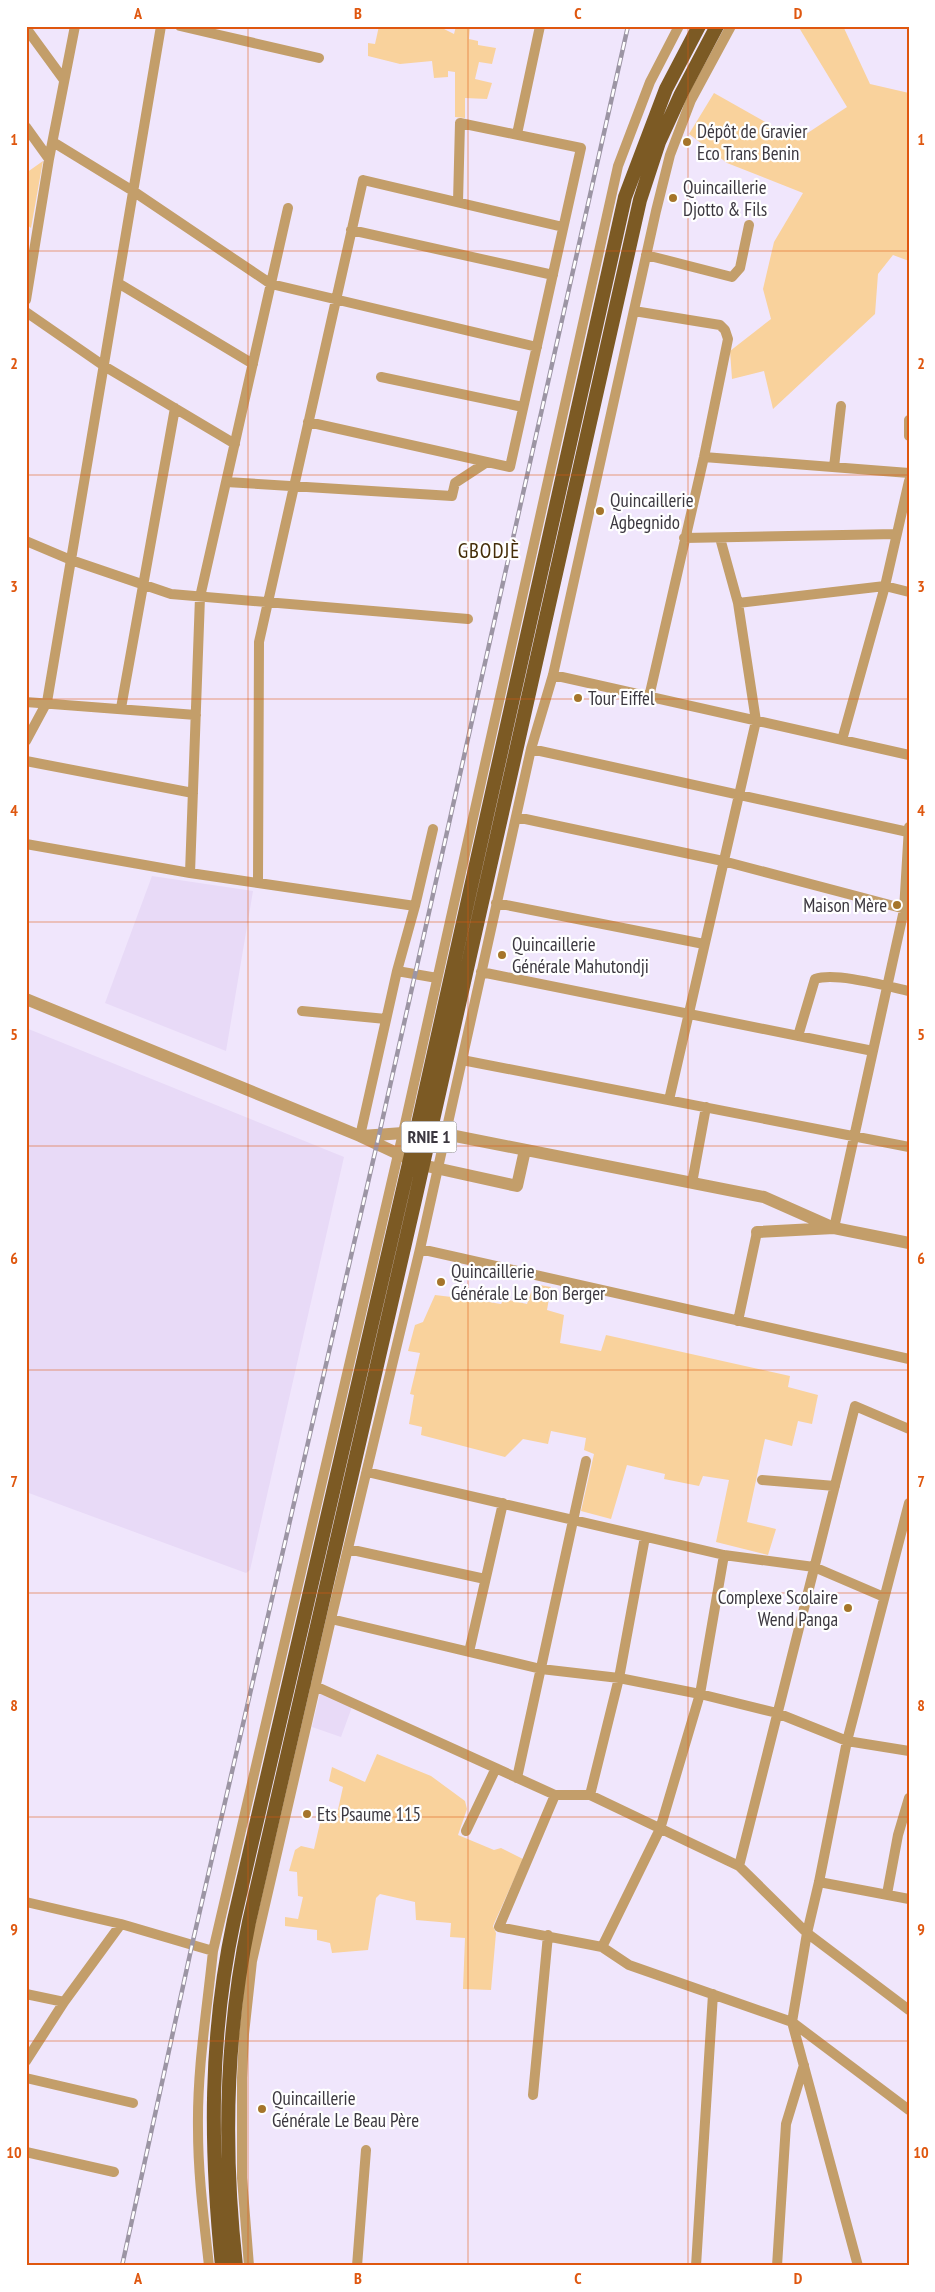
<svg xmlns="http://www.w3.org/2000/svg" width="935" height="2292" viewBox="0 0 935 2292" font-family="'PT Sans Narrow',sans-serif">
  <rect width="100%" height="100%" fill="#f0e6fc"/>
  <path fill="#e8daf7" d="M152,876L253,891L226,1051L105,1003Z
    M26,1028L344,1157L250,1570L246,1573L26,1492Z
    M320,1693L352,1707L341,1737L312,1727Z"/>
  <path fill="#f9d29c" d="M379,26H438L454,34L456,26H470L469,39L478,41V45L496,48L492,64L479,62L475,79L492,83L487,99L465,98V118L455,117V72L448,71V77L434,78L432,61L400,64L368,56V43L375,44Z
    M798,26H843L870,84L909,93V261L893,255L878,274L875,314L773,409L764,371L732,379L730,351L771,319L763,289L774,242L803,193L727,163L689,134L714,93L797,140L847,107Z
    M43,161L31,228L26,224V173Z
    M534,1284L551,1287L547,1310L564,1315L560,1343L601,1351L606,1335L790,1376L788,1387L818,1395L812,1424L798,1421L792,1446L765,1439L747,1522L776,1529L768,1555L716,1542L729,1480L703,1476L699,1486L664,1479L665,1474L627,1465L611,1519L581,1511L594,1454L584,1450L586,1438L551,1431L548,1444L523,1439L505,1457L421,1435L422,1427L409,1424L414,1395L410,1394L420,1353L408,1351L415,1325L423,1322L435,1295C457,1298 479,1300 501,1304L504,1299L527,1304Z
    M377,1754L431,1776L465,1801L467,1809L458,1835L494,1850L501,1848L523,1859L493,1926L496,1933L491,1990L463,1989L465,1938L450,1937L451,1923L416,1920L415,1902L380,1894L376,1898L368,1950L332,1953L330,1943L317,1940V1930L285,1926V1917L298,1919L303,1897L298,1896L297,1872L289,1871L295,1850L301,1846L314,1849L320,1823H326L328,1813L337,1814L343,1787L329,1781L332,1767L365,1782Z"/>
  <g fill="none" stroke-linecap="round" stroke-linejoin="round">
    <path stroke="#c39e6a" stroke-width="10" d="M180,26L319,58
      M26,28L64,80
      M26,127L49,159
      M517,134L540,26
      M53,142L133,191L271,284L537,347
      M351,230L553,275
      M646,255L732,277L740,268L749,225
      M118,283L253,364
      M26,300L49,159L75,26
      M634,311L720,325L725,330L728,339L704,457L649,697
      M26,312L104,366L235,444
      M381,377L523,407
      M909,420V436
      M308,422L510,467L581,148L460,123L458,202
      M704,457L909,473
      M834,467L841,406
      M226,482L452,496L455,483L487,462
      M684,538L897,534
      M26,541L71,560L171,594L468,619
      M738,603L885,586L909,592
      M553,675L909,755
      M26,702L196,715
      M121,708L175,408
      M842,740L885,586L909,481
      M26,741L47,702L161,26
      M531,749L908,832
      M26,761L193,793
      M516,817L723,861L909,910
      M26,844L190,873L415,906
      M190,873L200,597L288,208
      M258,882L259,642L363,180L563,227
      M496,903L704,944
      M397,971L437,978
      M481,972L873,1051
      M302,1011L386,1019
      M798,1036L815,979C836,972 886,986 909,991
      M462,1060L909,1147
      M669,1100L756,721L738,603L720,538
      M360,1136L397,971L415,906L433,829
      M692,1183L706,1107
      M834,1228L904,910L909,827
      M420,1249L909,1359
      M738,1321L757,1232
      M367,1472L724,1555L814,1567L884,1597
      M762,1480L835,1486
      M348,1549L485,1579
      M331,1619L541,1669L619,1678L700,1694L777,1713L847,1741L909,1751
      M469,1652L503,1503
      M315,1686L555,1795H590L739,1866L807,1933L909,2010
      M517,1778L586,1461
      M555,1795L499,1927L602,1947L629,1965L792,2022L909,2110
      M590,1795L619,1678L645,1537
      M466,1831L496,1768
      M739,1866L855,1406L909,1429
      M819,1882L909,1899
      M887,1894L898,1835L909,1798
      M26,1902L121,1924L213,1951
      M602,1947L660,1829L700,1694L724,1555
      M26,1994L64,2002
      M26,2061L64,2002L121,1924
      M26,2078L133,2103
      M533,2095L548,1935
      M26,2152L114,2172
      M209,2266C204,2220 198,2175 198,2129C197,2069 207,2010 213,1951L403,1133L618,166L650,82L679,26
      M249,2266L242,2178V2078L244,2034L252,1961L331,1619L420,1249L531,749L553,675L656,211L670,155L691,100L731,26
      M357,2266L366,2150
      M696,2266L713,1994
      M777,2266L786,2124L804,2065
      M858,2266L792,2022L807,1933L819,1882L847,1741L909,1503"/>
    <path stroke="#c39e6a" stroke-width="12" d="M26,999L360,1136L422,1165L517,1186L525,1150
      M362,1136L430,1131L764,1197L834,1228
      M757,1232L834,1228L909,1243"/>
    <path stroke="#7c5a24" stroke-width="14" d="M222,2266C210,2147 209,2037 234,1920L416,1133L625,197L666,89L699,26
      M236,2266C223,2150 225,2036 249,1922L415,1200L640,200L659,142L681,94L717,26"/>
    <defs>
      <path id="rail" d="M122,2266L192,1945L379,1135L628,26"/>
    </defs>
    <use href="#rail" stroke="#9c95a4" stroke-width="4.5"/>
    <use href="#rail" stroke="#fff" stroke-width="2.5" stroke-dasharray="8" stroke-linecap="butt"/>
  </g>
  <path fill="none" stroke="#df570f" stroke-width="1" stroke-opacity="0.55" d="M248,26V2266M468,26V2266M688,26V2266M26,251H909M26,475H909M26,699H909M26,922H909M26,1146H909M26,1370H909M26,1593H909M26,1817H909M26,2041H909"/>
  <g fill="#a5752a" stroke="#fff" stroke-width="2">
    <circle cx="687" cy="142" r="5"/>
    <circle cx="673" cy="198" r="5"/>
    <circle cx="600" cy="511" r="5"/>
    <circle cx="578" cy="698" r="5"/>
    <circle cx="897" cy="905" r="5"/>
    <circle cx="502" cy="955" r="5"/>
    <circle cx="441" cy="1282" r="5"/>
    <circle cx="848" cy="1608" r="5"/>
    <circle cx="307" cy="1814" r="5"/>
    <circle cx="262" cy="2109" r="5"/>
  </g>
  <g text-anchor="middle" stroke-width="4.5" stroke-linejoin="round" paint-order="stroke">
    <rect fill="#fff" stroke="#767479" stroke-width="1" x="401.5" y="1121.5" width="55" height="31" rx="4"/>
    <g font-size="18" font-weight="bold" fill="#3c3840">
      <text x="429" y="1143">RNIE 1</text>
    </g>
    <g font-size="19" fill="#3c3840" stroke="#fff" text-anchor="start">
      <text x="697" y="138">Dépôt de Gravier<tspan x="697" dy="22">Eco Trans Benin</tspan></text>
      <text x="683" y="194">Quincaillerie<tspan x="683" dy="22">Djotto &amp; Fils</tspan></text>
      <text x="610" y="507">Quincaillerie<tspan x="610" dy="22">Agbegnido</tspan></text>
      <text x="588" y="705">Tour Eiffel</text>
      <text x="887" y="912" text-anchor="end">Maison Mère</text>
      <text x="512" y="951">Quincaillerie<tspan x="512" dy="22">Générale Mahutondji</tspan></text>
      <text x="451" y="1278">Quincaillerie<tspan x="451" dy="22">Générale Le Bon Berger</tspan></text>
      <text x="838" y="1604" text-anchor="end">Complexe Scolaire<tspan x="838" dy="22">Wend Panga</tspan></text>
      <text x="317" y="1821">Ets Psaume 115</text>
      <text x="272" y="2105">Quincaillerie<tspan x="272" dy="22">Générale Le Beau Père</tspan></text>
    </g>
    <g font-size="21" letter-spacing="1" fill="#442d08" stroke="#fff">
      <text x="489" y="558">GBODJÈ</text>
    </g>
  </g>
  <rect width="935" height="2292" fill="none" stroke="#ffffff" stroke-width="55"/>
  <rect x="28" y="28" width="880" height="2236" fill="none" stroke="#df570f" stroke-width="2"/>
  <g font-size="16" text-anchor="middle" font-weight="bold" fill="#df570f">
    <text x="138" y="19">A</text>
    <text x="358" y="19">B</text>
    <text x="578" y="19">C</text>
    <text x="798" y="19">D</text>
    <text x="14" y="145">1</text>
    <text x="921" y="145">1</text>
    <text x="14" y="369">2</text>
    <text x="921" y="369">2</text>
    <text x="14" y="592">3</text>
    <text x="921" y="592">3</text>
    <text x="14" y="816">4</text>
    <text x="921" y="816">4</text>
    <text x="14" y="1040">5</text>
    <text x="921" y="1040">5</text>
    <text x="14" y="1264">6</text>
    <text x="921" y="1264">6</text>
    <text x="14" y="1487">7</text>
    <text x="921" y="1487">7</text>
    <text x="14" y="1711">8</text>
    <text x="921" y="1711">8</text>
    <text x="14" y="1935">9</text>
    <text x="921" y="1935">9</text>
    <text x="14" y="2158">10</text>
    <text x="921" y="2158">10</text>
    <text x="138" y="2284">A</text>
    <text x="358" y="2284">B</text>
    <text x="578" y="2284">C</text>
    <text x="798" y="2284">D</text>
  </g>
</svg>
